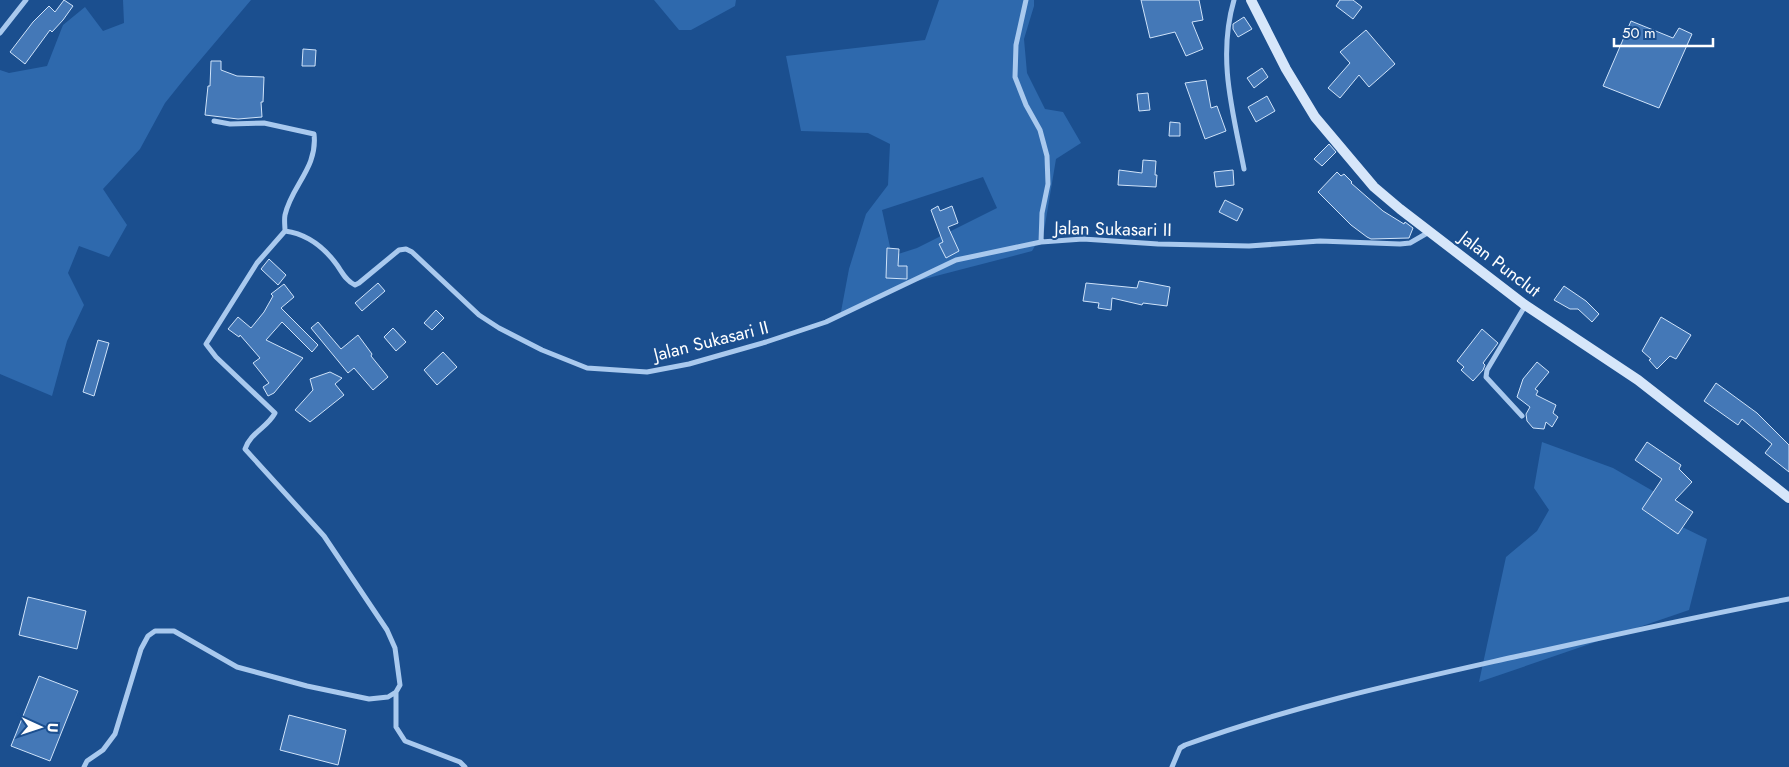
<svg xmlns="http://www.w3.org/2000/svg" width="1789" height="767" viewBox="0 0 1789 767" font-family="Jost,sans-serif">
  <rect width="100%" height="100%" fill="#1b4f8f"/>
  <path fill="#2e69ad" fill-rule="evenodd" d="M123,0H251L185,78L165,103L140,149L103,189L127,225L109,257L79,246L68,273L84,305L67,341L52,396L0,374V70L9,73L47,66L63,25L85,7L103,31L124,23Z
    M654,0H736L735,6L691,30H679Z
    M939,0H1034V6L1024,39L1027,73L1045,109L1063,112L1081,143L1056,159L1044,231L1032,251L905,284L840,317L849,269L866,214L888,185L890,144L868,133L801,131L786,56L925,40ZM983,177L997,208L917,248L892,256L882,210Z
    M1542,442L1613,468L1679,506L1672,522L1707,539L1689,610L1479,682L1506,557L1537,531L1549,510L1534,488Z"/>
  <path fill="#4478b7" stroke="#cfe3fa" d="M64,0L73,6L63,20L52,32L50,30L25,64L10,52L33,22L49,6L55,12Z
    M1141,0H1199L1203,20L1192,22L1203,49L1186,56L1175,32L1150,38Z
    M1340,0H1353L1362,7L1353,19L1336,6Z
    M1244,17L1252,29L1238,37L1233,29V24Z
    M1631,21L1673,38L1679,28L1692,34L1659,108L1603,86Z
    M1366,30L1395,64L1369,87L1359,75L1340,98L1328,88L1350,63L1340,52Z
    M303,49L316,50L315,66H302Z
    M211,61H221V70L237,76L264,77L263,102H261L262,117L238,119L205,115L208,86H210Z
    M1262,68L1268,77L1254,88L1247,78Z
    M1206,80L1211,108L1217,106L1226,131L1205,139L1185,83Z
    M1148,93L1150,110L1139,111L1137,94Z
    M1267,96L1275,111L1256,122L1248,107Z
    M1170,122L1180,123V136H1169Z
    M1329,144L1336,152L1322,166L1314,159Z
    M1143,160L1156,161L1155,175H1157L1156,187L1118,185L1119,170L1142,173Z
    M1233,170L1234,185L1216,187L1214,172Z
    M1337,172L1341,176L1344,174L1352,182L1351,183L1383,211L1404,224L1405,222L1413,228L1409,238L1371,239L1367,237L1351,225L1318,192Z
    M1225,200L1243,209L1237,221L1219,212Z
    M938,206L940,211L952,206L958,223L948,227L959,251L946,258L939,244L943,242L931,210Z
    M887,248L899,249L898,266H907V279L886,278Z
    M269,259L286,275L278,285L261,269Z
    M1139,281L1170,287L1167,306L1143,303L1142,305L1112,298L1111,310L1098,308L1099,303L1083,301L1086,283L1137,288Z
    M378,283L385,291L362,311L355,303Z
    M284,284L294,297L281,308L318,345L312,352L282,322L266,340L303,358L274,393L268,396L263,387L269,383L253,363L260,358L240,335L239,337L228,329L238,317L251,328L264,312L273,296L271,294Z
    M1564,286L1586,301L1599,314L1592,322L1578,309H1570L1554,300Z
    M436,310L444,318L432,330L424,323Z
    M1661,317L1691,335L1676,359L1670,356L1657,369L1649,360L1651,359L1642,351Z
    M318,322L341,349L358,335L372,354L371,356L388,377L373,390L354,368L348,373L311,328Z
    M393,328L406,342L396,351L384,337Z
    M1482,329L1498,343L1483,363L1485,365L1483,370L1473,381L1461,370L1464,367L1457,361Z
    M98,340L109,343L94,396L83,392Z
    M443,352L457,367L437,385L424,370Z
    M1537,362L1549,372L1535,389L1538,391L1536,395L1556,405L1553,413L1558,417L1552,427L1546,422L1544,429L1533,428L1527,421L1526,414L1530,407L1517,397L1523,379Z
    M330,372L342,378L335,384L344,395L310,422L295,410L313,390L310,379Z
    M1716,383L1757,413L1789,445V472L1765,453L1772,444L1742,419L1738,425L1704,401Z
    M1647,442L1681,465L1679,469L1692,482L1675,500L1693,512L1678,534L1642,509L1662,479L1635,460Z
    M28,597L86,611L77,649L19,635Z
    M39,676L78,691L50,761L11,746Z
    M289,715L346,730L338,765L280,750Z"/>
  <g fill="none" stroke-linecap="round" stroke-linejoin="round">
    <path stroke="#a9c9ee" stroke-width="5" d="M1026,0L1016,45L1015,77L1026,105L1040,130L1047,156L1048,184L1042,213L1041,242
      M1234,0C1217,58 1233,112 1244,169
      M0,33L26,0
      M214,121L230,124L264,123L314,134C318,168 291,186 285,215C284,220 285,226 285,231
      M1522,416L1486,377L1487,370L1525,306
      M396,692V727L405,741L460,762L465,767
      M84,767L87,761L103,750L115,734L141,649L148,636L155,631H174L237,667L307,686L369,699L388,697L396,692L400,685L395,648L387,630L324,536L245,449C251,432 267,428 275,413L216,357L206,344L257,263L285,231C307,234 324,247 337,265C342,272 346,281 355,285L359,283L399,250L406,249L412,252L479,315L499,328L542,350L587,368L647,372L689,364L766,342L826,322L956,260L1041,242L1083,239L1158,244L1249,246L1320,241L1400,244L1410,243L1429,232
      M1172,767L1180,748L1185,745C1292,706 1403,682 1514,657C1606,637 1697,616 1789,599"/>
    <path stroke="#d6e6fa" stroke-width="10" d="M1251,0L1286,69L1315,117L1374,187L1400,209L1525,305L1638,380L1789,498"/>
  </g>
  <g text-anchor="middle" stroke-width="4" stroke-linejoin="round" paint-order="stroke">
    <g font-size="18" fill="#fff" stroke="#1b4f8f">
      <text transform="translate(1113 229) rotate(1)" y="6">Jalan Sukasari II</text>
      <text transform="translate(1500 264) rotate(37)" y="6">Jalan Punclut</text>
      <text transform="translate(711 341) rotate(-14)" y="6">Jalan Sukasari II</text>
    </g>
  </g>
  <g transform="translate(40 727) rotate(93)" stroke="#1b4f8f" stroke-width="4" paint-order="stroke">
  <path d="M0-4L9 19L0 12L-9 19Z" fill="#ffffff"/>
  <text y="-8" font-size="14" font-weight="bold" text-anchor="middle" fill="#ffffff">U</text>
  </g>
  <path d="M1614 38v8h99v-8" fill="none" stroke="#ffffff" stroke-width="2.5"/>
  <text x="1622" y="38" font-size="15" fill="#ffffff" stroke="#1b4f8f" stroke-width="4" paint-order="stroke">50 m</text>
</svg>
